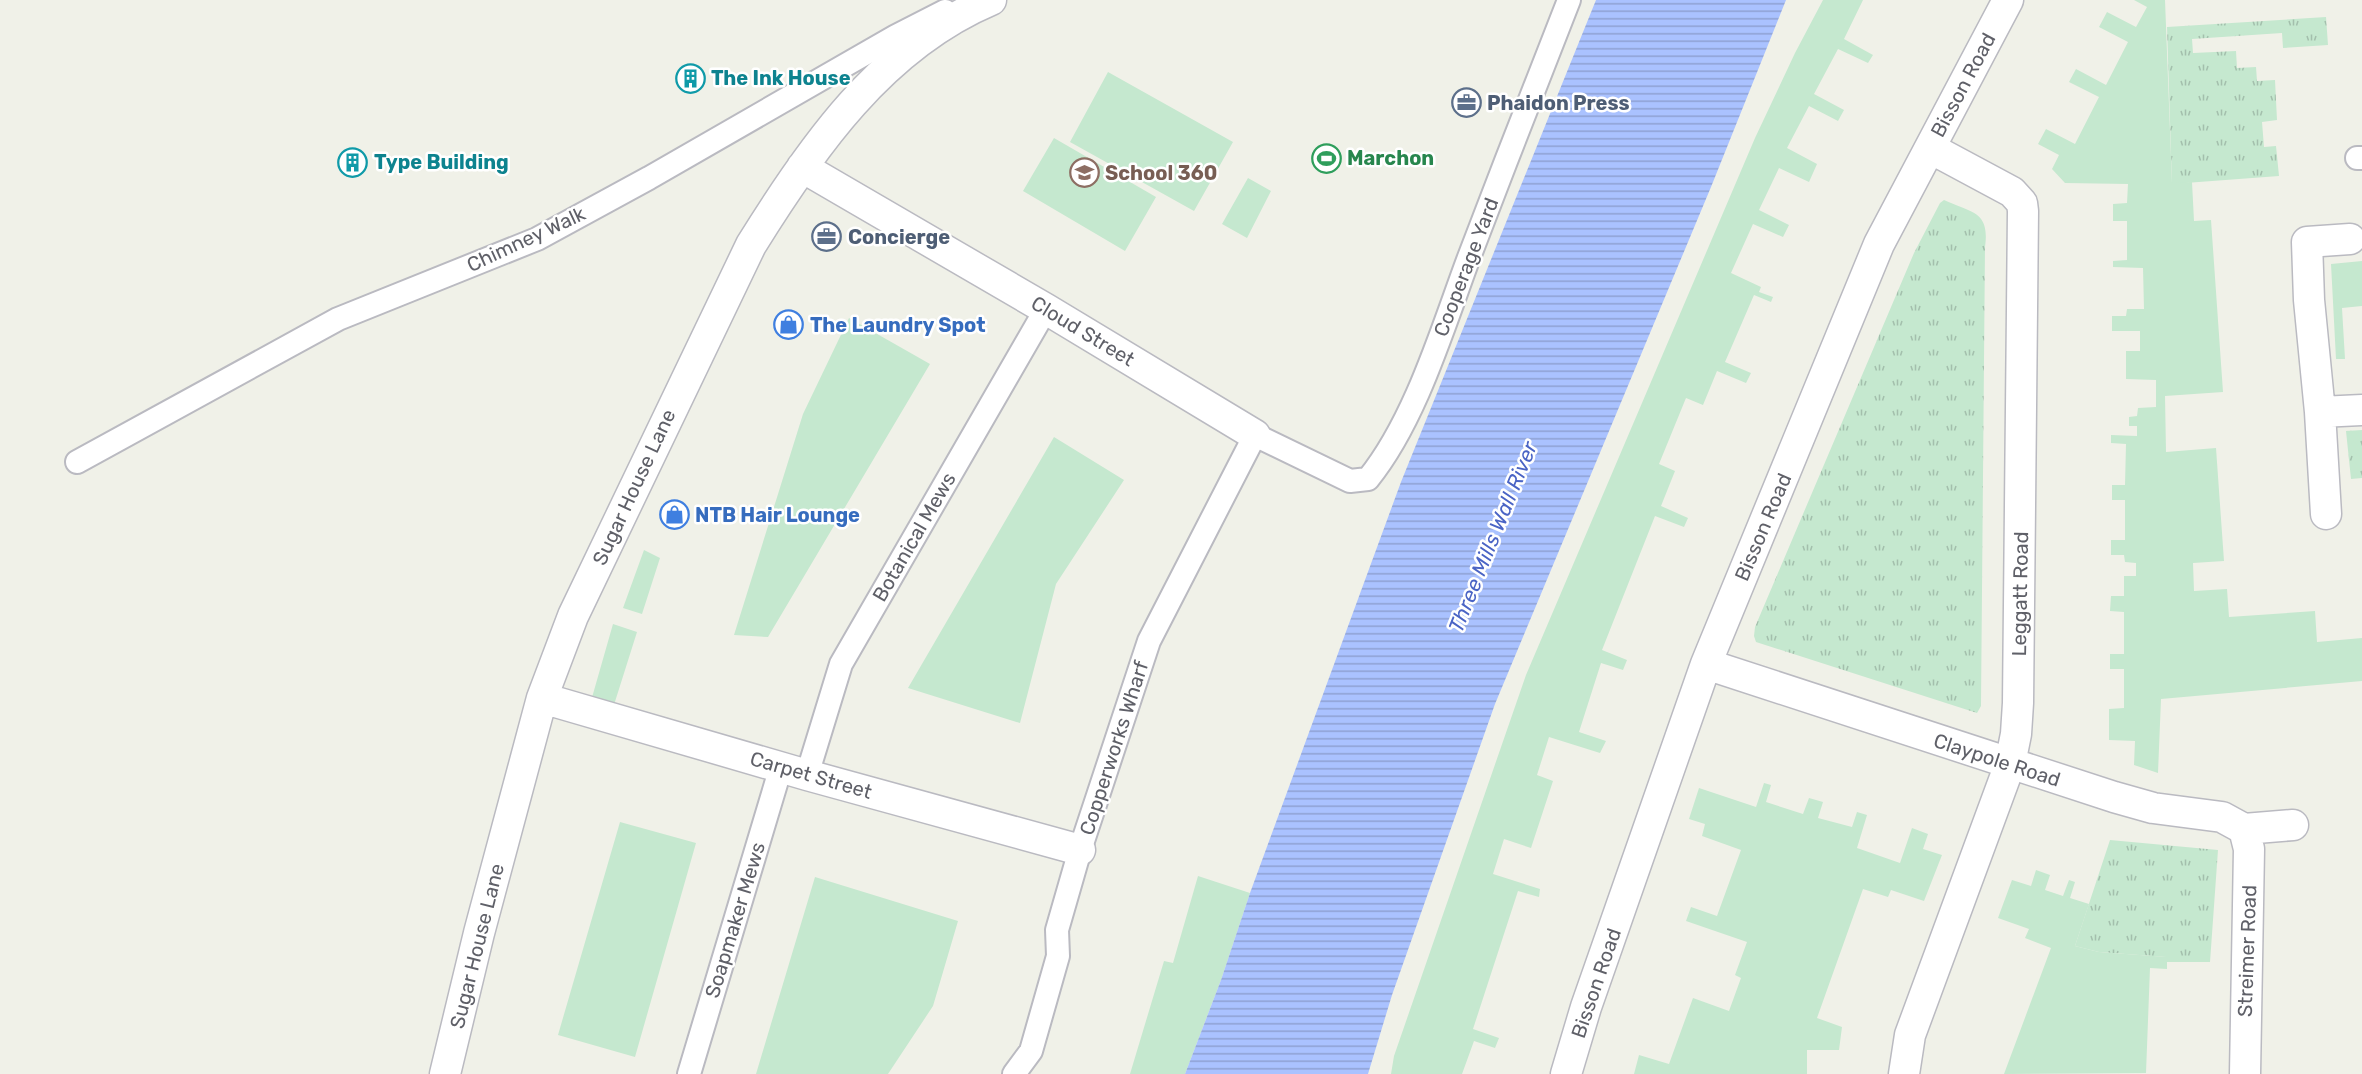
<svg xmlns="http://www.w3.org/2000/svg" width="2362" height="1074" viewBox="0 0 2362 1074" font-family="Rubik,sans-serif">
  <defs>
    <pattern id="grass-tufts" width="24" height="20" patternUnits="userSpaceOnUse" patternTransform="scale(1.5)"><rect width="24" height="20" fill="#c5e8cf"/><path d="M3 7l-1-3M5 7V3M7 7l1-3M15 17l-1-3M17 17v-4M19 17l1-3" fill="none" stroke="#a3bfac"/></pattern>
    <pattern id="water-rules" width="6" height="5" patternUnits="userSpaceOnUse" patternTransform="scale(1.5)"><rect width="6" height="5" fill="#aac2ff"/><path d="M0 2.5h6" fill="none" stroke="#8ea1d2"/></pattern>
  </defs>
  <rect width="100%" height="100%" fill="#f0f1e8"/>
  <path fill="url(#grass-tufts)" d="M2326,17L2328,45L2283,48L2282,33L2192,39L2193,53L2236,51L2237,68L2256,67L2257,81L2275,80L2277,120L2262,122L2264,147L2276,146L2279,176L2172,184L2167,27Z
    M1944,200C1972,213 1990,211 1985,247L1981,706L1977,713L1756,642L1754,636L1755,627L1914,253L1940,203Z
    M2362,430V478L2351,479L2346,431Z
    M2110,840L2218,850L2210,962H2167L2166,957L2099,952L2075,946Z"/>
  <path fill="#c5e8cf" d="M1823,0H1863L1844,39L1873,55L1868,63L1838,49L1814,94L1844,110L1838,121L1809,106L1787,148L1817,164L1809,182L1779,168L1759,210L1789,225L1783,237L1753,224L1731,273L1761,287L1759,292L1773,297L1771,302L1754,295L1725,362L1751,373L1746,383L1717,371L1703,405L1686,398L1659,464L1675,471L1661,506L1688,518L1684,527L1655,516L1602,650L1627,660L1623,670L1601,663L1579,732L1606,741L1600,753L1549,737L1537,775L1553,781L1531,848L1504,839L1493,874L1540,889L1539,897L1518,891L1473,1029L1499,1038L1495,1048L1474,1041L1462,1074H1391L1394,1056L1526,675L1755,138L1795,53Z
    M2134,0H2165L2172,183L2192,182L2194,221L2211,220L2223,392L2165,396L2166,452L2216,448L2224,561L2193,563L2194,591L2227,589L2229,617L2315,611L2317,642L2362,638V681L2161,699L2158,773L2134,765L2135,741L2109,740V709L2124,708V669H2110V654H2124V612L2110,611L2111,596H2124V576H2136V563L2125,562L2124,555H2111V540H2125V500H2112V485H2125L2126,444L2111,443V435L2137,436V426H2129V417L2137,416L2138,408L2156,407V380L2126,379V351H2140V331H2112V316H2126L2127,309H2144L2143,268L2113,267V261L2127,260V221H2113V204L2127,203L2128,184L2065,183L2052,169L2059,155L2038,144L2046,129L2075,144L2099,97L2069,82L2076,69L2106,85L2128,42L2099,27L2107,12L2136,27L2147,7Z
    M1108,72L1233,142L1194,211L1070,142Z
    M1054,138L1156,197L1125,251L1023,191Z
    M1248,178L1271,191L1247,238L1222,224Z
    M2362,261V306L2342,308L2345,359H2336L2331,264Z
    M849,318L930,364L768,637L734,635L803,414Z
    M1054,437L1124,480L1056,584L1020,723L908,688Z
    M644,550L660,558L642,614L623,608Z
    M613,624L637,632L613,708L591,701Z
    M1764,783L1771,785L1766,802L1803,814L1809,798L1823,802L1818,818L1852,827L1857,812L1867,815L1857,848L1900,863L1912,828L1928,834L1923,849L1942,855L1924,901L1891,890L1888,897L1863,889L1817,1018L1842,1027L1839,1050H1807V1074H1634L1639,1055L1669,1064L1693,998L1729,1011L1741,978L1735,975L1747,942L1686,921L1691,907L1717,916L1741,850L1702,836L1705,824L1689,819L1699,788L1756,807Z
    M620,822L696,843L635,1057L558,1035Z
    M2036,870L2050,875L2045,890L2063,896L2069,880L2075,882L2070,898L2089,904L2075,946L2099,952L2167,957V969L2150,968L2146,1073L2004,1074L2051,948L2025,938L2029,929L1998,918L2012,880L2031,886Z
    M1198,876L1250,893L1221,980L1185,1074H1130L1164,961L1173,963Z
    M815,877L958,921L933,1006L888,1074H756Z"/>
  <path fill="url(#water-rules)" d="M1596,0H1786L1711,187L1495,704L1392,995L1368,1074H1185L1221,980L1250,893L1401,482Z"/>
  <g fill="none" stroke-linecap="round" stroke-linejoin="round">
    <defs>
      <path id="pedestrian" d="M2357,158H2362
        M77,462L338,319L537,239L649,178L896,36L945,11
        M807,775L841,664L1046,309
        M689,1074L781,767
        M1014,1074L1031,1051L1058,956L1057,930L1080,850L1149,641L1255,435L1350,481L1368,479C1415,421 1442,330 1468,260C1501,173 1535,87 1569,0"/>
      <path id="minor" d="M802,167L1046,309L1255,435
        M2320,412L2362,410
        M2326,514L2320,412L2309,300L2307,242L2350,239
        M1706,664L2114,797L2153,808L2222,817L2244,829L2293,825
        M542,698L807,775L1080,850
        M2244,829L2249,849L2245,1074
        M445,1074L479,933L542,698L573,616L751,245C811,148 882,46 991,0
        M1566,1074L1586,1007L1706,664L1879,244L2008,0
        M1904,1074L1910,1035L2010,764L2016,734L2018,703L2023,211L2022,203L2012,192L1930,148"/>
    </defs>
    <use href="#pedestrian" stroke="#babac1" stroke-width="26"/>
    <use href="#minor" stroke="#babac1" stroke-width="33"/>
    <use href="#pedestrian" stroke="#fff" stroke-width="22"/>
    <use href="#minor" stroke="#fff" stroke-width="30"/>
  </g>
  <defs>
    <symbol id="building-ring" viewBox="-11 -11 22 22"><circle r="9.5" fill="#fff" stroke="#0f9aa8" stroke-width="1.5"/><path d="M-4-6H4V6H1V3H-1V6H-4ZM-2.5-4.3h1.7v1.8h-1.7ZM.8-4.3h1.7v1.8H.8ZM-2.5-1h1.7V.8h-1.7ZM.8-1h1.7V.8H.8Z" fill="#0f9aa8"/></symbol>
    <symbol id="office-ring" viewBox="-11 -11 22 22"><circle r="9.5" fill="#fff" stroke="#5c6f8a" stroke-width="1.5"/><path d="M-6-3h4V-5.5h4V-3h4V5H-6ZM-1-4.5V-3h2v-1.5ZM-6 0V1H6V0Z" fill="#5c6f8a"/></symbol>
    <symbol id="stadium-ring" viewBox="-11 -11 22 22"><circle r="9.5" fill="#fff" stroke="#2e9e5b" stroke-width="1.5"/><path d="M0-5a6.5 5 0 1 0 0 10a6.5 5 0 1 0 0-10ZM-3.5-1.8h7v3.6h-7Z" fill="#2e9e5b"/></symbol>
    <symbol id="school-ring" viewBox="-11 -11 22 22"><circle r="9.5" fill="#fff" stroke="#8d6e63" stroke-width="1.5"/><path d="M0-5L7-2L0 1L-7-2ZM-4 1L0 2.5L4 1V4Q0 6-4 4Z" fill="#8d6e63"/></symbol>
    <symbol id="shop-ring" viewBox="-11 -11 22 22"><circle r="9.5" fill="#fff" stroke="#3f7fe0" stroke-width="1.5"/><path d="M-5-2.5h2.3a2.7 3.5 0 0 1 5.4 0H5L5.5 6h-11ZM-1.5-2.5h3a1.5 2.3 0 0 0-3 0Z" fill="#3f7fe0"/></symbol>
  </defs>
  <g fill-rule="evenodd">
    <use href="#building-ring" x="674" y="62" width="33" height="33"/>
    <use href="#office-ring" x="1450" y="86" width="33" height="33"/>
    <use href="#stadium-ring" x="1310" y="142" width="33" height="33"/>
    <use href="#building-ring" x="336" y="146" width="33" height="33"/>
    <use href="#school-ring" x="1068" y="156" width="33" height="33"/>
    <use href="#office-ring" x="810" y="220" width="33" height="33"/>
    <use href="#shop-ring" x="772" y="308" width="33" height="33"/>
    <use href="#shop-ring" x="658" y="498" width="33" height="33"/>
  </g>
  <g text-anchor="middle" stroke-width="5" stroke-linejoin="round" paint-order="stroke">
    <g font-size="20" font-weight="bold" fill="#0d838f" stroke="#fff" text-anchor="start">
      <text x="711" y="85">The Ink House</text>
      <text x="374" y="169">Type Building</text>
    </g>
    <g font-size="20" fill="#5f6068" stroke="#fff">
      <text transform="translate(1963 85) rotate(-62)" y="7">Bisson Road</text>
      <text transform="translate(526 239) rotate(-25)" y="7">Chimney Walk</text>
      <text transform="translate(1466 267) rotate(-69)" y="7">Cooperage Yard</text>
      <text transform="translate(1083 331) rotate(31)" y="7">Cloud Street</text>
      <text transform="translate(634 487) rotate(-65)" y="7">Sugar House Lane</text>
      <text transform="translate(1763 527) rotate(-67)" y="7">Bisson Road</text>
      <text transform="translate(914 537) rotate(-60)" y="7">Botanical Mews</text>
      <text transform="translate(2020 594) rotate(-89)" y="7">Leggatt Road</text>
      <text transform="translate(1114 748) rotate(-72)" y="7">Copperworks Wharf</text>
      <text transform="translate(1997 760) rotate(18)" y="7">Claypole Road</text>
      <text transform="translate(811 775) rotate(16)" y="7">Carpet Street</text>
      <text transform="translate(735 920) rotate(-73)" y="7">Soapmaker Mews</text>
      <text transform="translate(477 946) rotate(-76)" y="7">Sugar House Lane</text>
      <text transform="translate(2247 951) rotate(-88)" y="7">Streimer Road</text>
      <text transform="translate(1596 983) rotate(-71)" y="7">Bisson Road</text>
    </g>
    <g font-size="20" font-weight="bold" fill="#4e5e75" stroke="#fff" text-anchor="start">
      <text x="1487" y="110">Phaidon Press</text>
      <text x="848" y="244">Concierge</text>
    </g>
    <g font-size="20" font-weight="bold" fill="#27864d" stroke="#fff" text-anchor="start">
      <text x="1347" y="165">Marchon</text>
    </g>
    <g font-size="20" font-weight="bold" fill="#785e54" stroke="#fff" text-anchor="start">
      <text x="1105" y="180">School 360</text>
    </g>
    <g font-size="20" font-weight="bold" fill="#366cbe" stroke="#fff" text-anchor="start">
      <text x="810" y="332">The Laundry Spot</text>
      <text x="695" y="522">NTB Hair Lounge</text>
    </g>
    <g font-size="21" font-style="italic" fill="#4a64c5" stroke="#fff">
      <text transform="translate(1493 537) rotate(-68)" y="7">Three Mills Wall River</text>
    </g>
  </g>
</svg>
